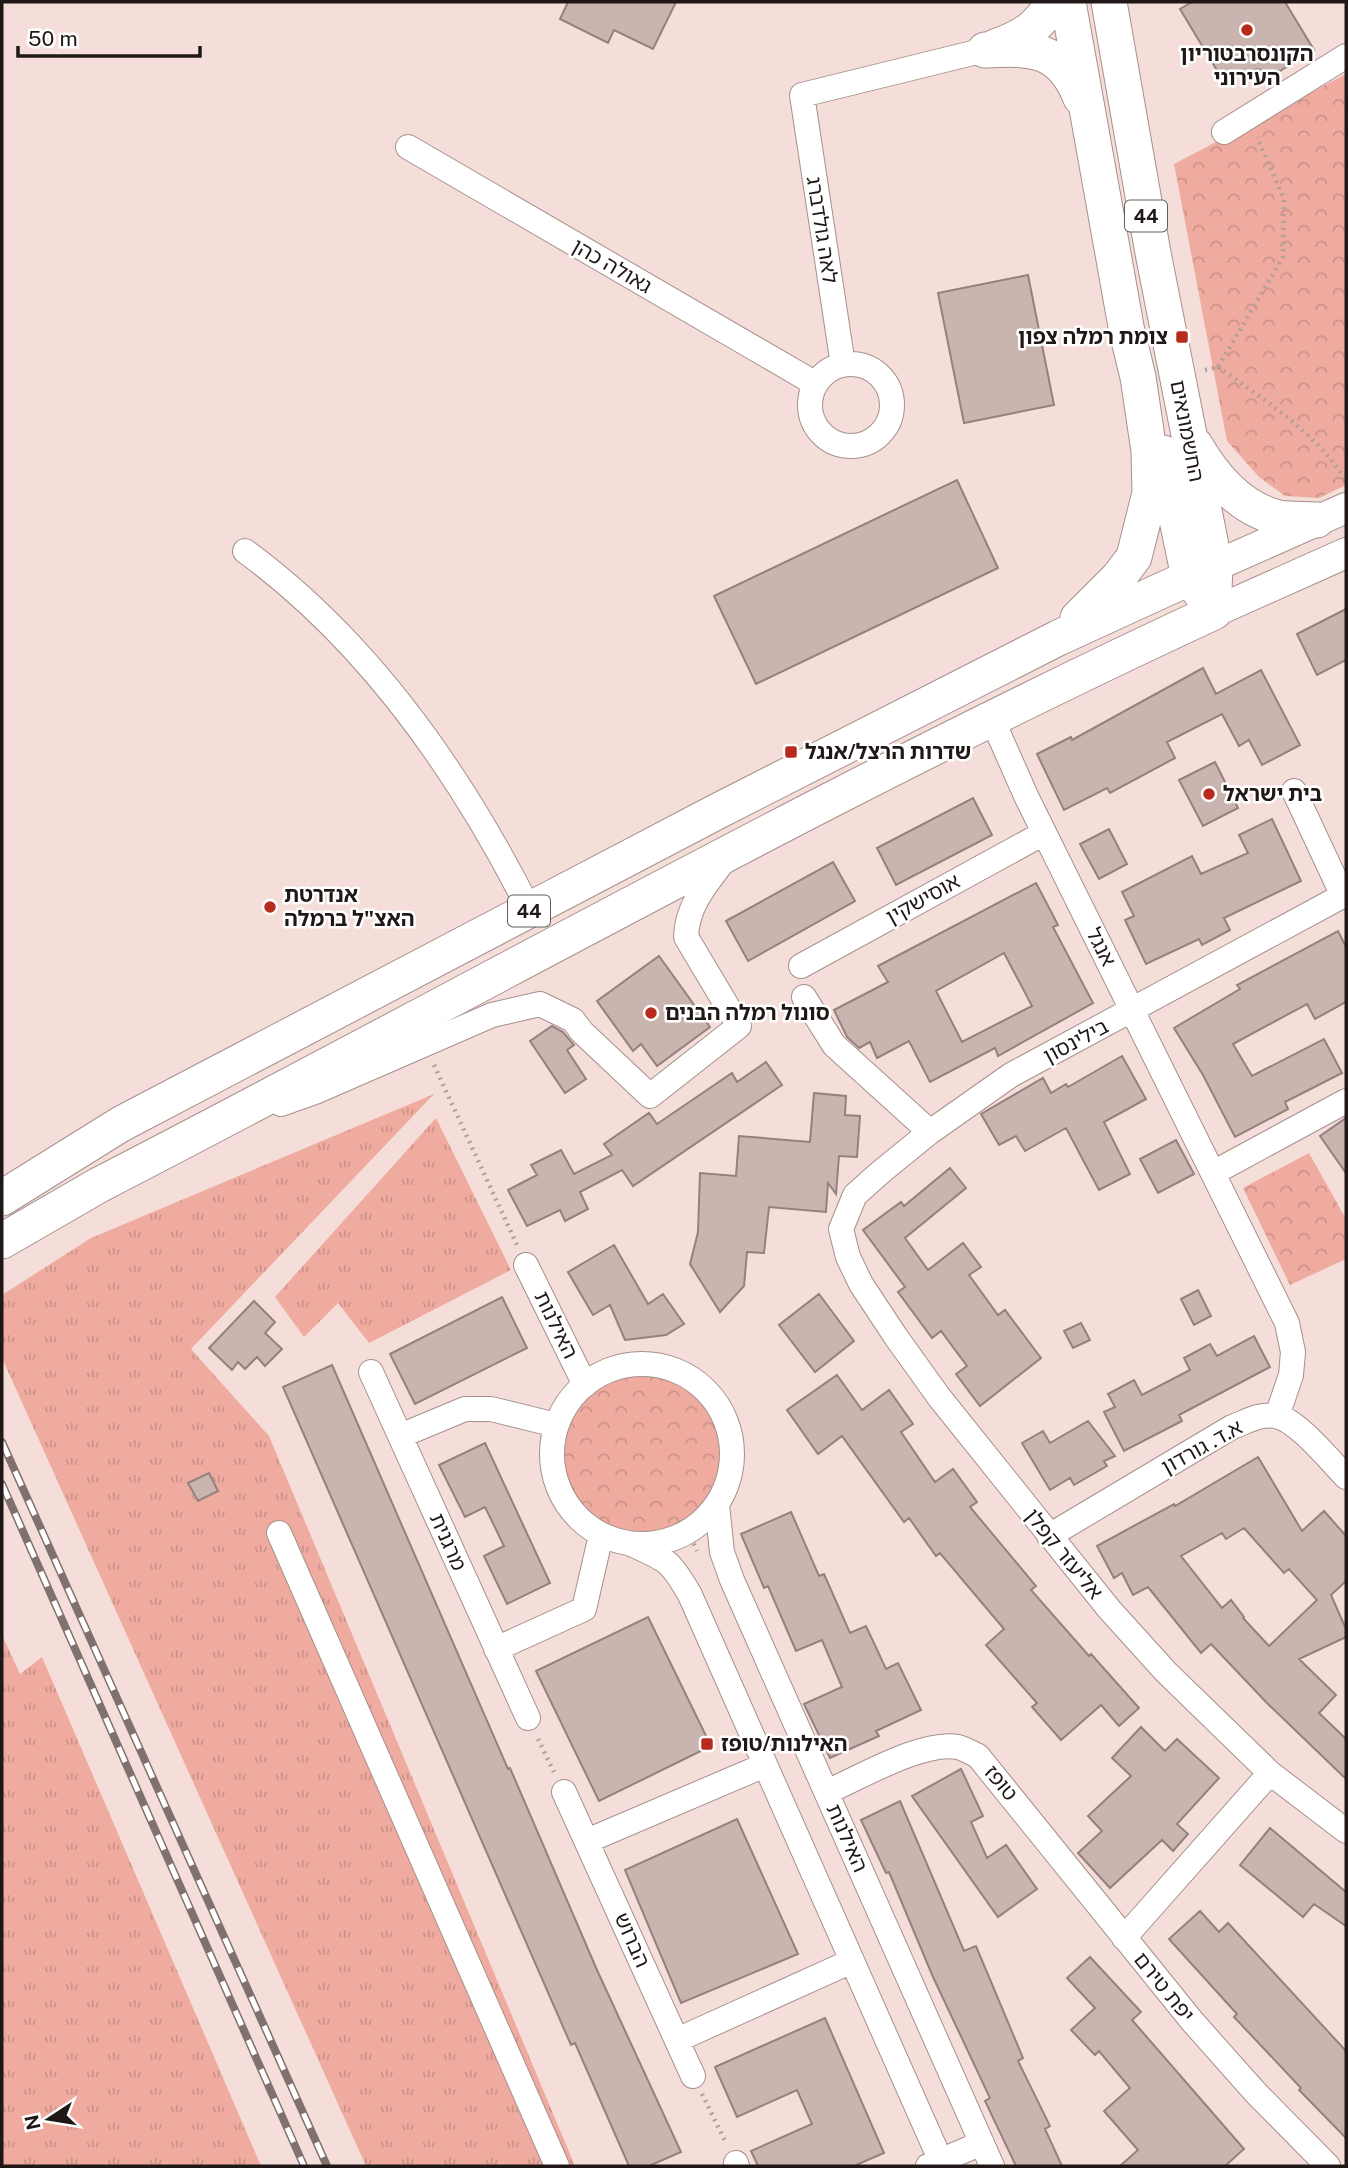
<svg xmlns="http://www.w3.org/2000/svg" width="1348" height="2168" viewBox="0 0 1348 2168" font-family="'Public Sans','Noto Sans Hebrew',sans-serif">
  <defs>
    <pattern id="grass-tufts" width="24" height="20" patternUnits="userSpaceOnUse" patternTransform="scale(1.75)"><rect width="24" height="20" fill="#efab9f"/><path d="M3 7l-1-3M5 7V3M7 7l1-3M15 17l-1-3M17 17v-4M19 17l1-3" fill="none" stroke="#cd9288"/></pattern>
    <pattern id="forest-crowns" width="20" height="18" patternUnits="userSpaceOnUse" patternTransform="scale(1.75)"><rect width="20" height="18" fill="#efab9f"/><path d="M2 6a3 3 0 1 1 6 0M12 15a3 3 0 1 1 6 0" fill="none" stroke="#cd9288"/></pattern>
  </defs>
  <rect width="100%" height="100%" fill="#f5ded9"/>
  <path fill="url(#grass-tufts)" d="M434,1094L191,1349L269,1436L575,2166H366L2,1358V1295L91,1238Z
    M436,1118L511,1270L369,1343L338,1303L304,1337L275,1297Z
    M2,1635L20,1674L42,1657L261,2166H2Z"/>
  <path fill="url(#forest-crowns)" d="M1346,74V485L1319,498L1285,496L1259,477L1227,441L1174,164Z
    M1309,1153L1346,1219V1259L1290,1285L1243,1188Z
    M563 1454a79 79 0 1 1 158 0a79 79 0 1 1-158 0Z"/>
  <path fill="#cab4b0" stroke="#94807c" stroke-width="2" fill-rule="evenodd" d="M568,2H676L653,49L614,30L608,43L560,19Z
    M1192,2H1285L1314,50L1275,74L1257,69L1245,74L1218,72L1180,9Z
    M1028,275L1054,405L964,423L938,293Z
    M957,480L998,568L756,684L714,596Z
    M1346,609V660L1317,675L1297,634Z
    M1203,668L1216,694L1261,670L1300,745L1262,765L1249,740L1239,746L1222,714L1167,742L1175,758L1110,793L1107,788L1064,810L1037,754L1071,737L1072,740Z
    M1215,762L1238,808L1203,826L1179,780Z
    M973,798L992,835L896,885L877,848Z
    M1272,819L1301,881L1224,918L1230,930L1202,945L1199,939L1146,964L1125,920L1134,916L1122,892L1192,856L1201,874L1248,853L1239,835Z
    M1109,829L1127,864L1099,879L1080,844Z
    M833,862L855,901L748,961L726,921Z
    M1036,883L1058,925L1053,927L1093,1003L998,1056L995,1048L930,1082L909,1041L877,1058L870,1042L859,1048L847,1037L834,1010L888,982L878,966ZM1004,953L1032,1006L962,1042L936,991Z
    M1338,931L1346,947V1002L1315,1019L1307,1004L1233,1044L1252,1076L1324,1039L1342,1073L1285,1102L1288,1109L1235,1137L1203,1075L1174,1028L1240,989L1237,985Z
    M659,956L710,1027L657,1066L641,1044L633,1051L597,1001Z
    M552,1026L563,1032L574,1045L567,1050L586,1079L565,1093L530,1041Z
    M1122,1056L1146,1099L1104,1122L1130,1174L1099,1190L1066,1128L1025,1151L1016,1136L999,1145L981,1114L1043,1078L1051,1093L1066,1084L1068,1087Z
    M766,1062L782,1085L633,1186L622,1170L580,1192L588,1209L565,1221L560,1210L527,1226L508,1190L537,1175L531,1165L561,1150L574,1174L612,1155L604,1144L649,1113L657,1124L732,1073L737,1082Z
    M814,1093L846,1096L845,1115L860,1116L857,1157L839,1156L836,1194L828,1183L826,1212L769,1207L764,1253L747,1252L744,1286L720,1312L690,1264L698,1232L700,1173L736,1176L739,1136L810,1142Z
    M1346,1118V1173L1320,1136Z
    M1176,1140L1194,1174L1158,1193L1140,1159Z
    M950,1168L966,1188L905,1238L928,1270L963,1243L981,1267L969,1275L998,1315L1005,1310L1041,1358L980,1406L956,1374L967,1366L941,1331L932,1338L898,1292L905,1287L863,1230L901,1202L904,1206Z
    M614,1245L648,1304L663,1294L684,1324L666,1335L625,1340L610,1305L593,1315L568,1272Z
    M1198,1290L1211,1316L1194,1325L1181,1299Z
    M819,1294L854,1341L815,1372L779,1325Z
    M502,1297L527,1348L415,1404L390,1354Z
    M254,1301L275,1322L265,1333L282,1349L265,1366L257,1357L245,1369L238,1362L232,1370L209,1348Z
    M1081,1323L1090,1340L1073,1348L1064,1331Z
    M1254,1336L1270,1367L1179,1415L1182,1421L1124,1451L1104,1412L1115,1407L1108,1394L1134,1380L1142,1395L1190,1370L1184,1358L1210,1344L1217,1356Z
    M332,1365L508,1769L510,1768L597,1970L681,2152L649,2166H629L575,2043L571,2045L283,1387Z
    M837,1375L862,1410L889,1390L913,1424L901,1432L935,1482L953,1469L977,1502L970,1507L1036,1586L1031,1590L1089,1656L1091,1654L1139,1708L1119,1726L1101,1705L1061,1740L1032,1707L1037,1703L986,1645L1004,1629L940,1553L936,1556L909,1518L904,1522L842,1436L818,1454L787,1410Z
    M1088,1421L1115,1456L1104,1461L1107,1466L1074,1485L1070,1478L1050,1490L1022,1443L1043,1431L1050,1443Z
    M485,1443L550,1583L507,1604L484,1556L504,1546L485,1507L465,1517L439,1465Z
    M1258,1457L1302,1531L1324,1511L1346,1536V1581L1331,1595L1346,1629V1637L1299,1659L1336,1695L1319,1713L1346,1739V1779L1266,1702L1211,1644L1201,1653L1148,1587L1133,1595L1122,1573L1114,1578L1097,1546L1174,1504L1175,1506ZM1244,1528L1284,1573L1289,1569L1317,1600L1269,1646L1243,1618L1244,1617L1231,1600L1222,1608L1181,1556L1222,1533L1226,1539Z
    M209,1473L218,1491L198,1501L188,1483Z
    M791,1512L819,1576L824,1574L850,1633L866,1626L886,1669L898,1663L921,1710L876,1731L879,1736L830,1758L804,1704L842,1687L822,1640L796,1651L768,1586L764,1588L741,1534Z
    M648,1617L711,1746L599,1801L536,1671Z
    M1141,1727L1165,1751L1177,1739L1219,1778L1177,1824L1188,1834L1173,1851L1162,1840L1110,1888L1078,1853L1102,1831L1088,1816L1131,1776L1112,1758Z
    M961,1769L983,1816L971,1822L987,1858L1006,1845L1037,1889L998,1917L912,1796Z
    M900,1801L964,1951L976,1946L1023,2058L1018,2061L1050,2126L1045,2129L1062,2166H1016L985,2101L990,2098L933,1977L889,1872L886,1873L861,1820Z
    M737,1819L798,1954L681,2003L625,1870Z
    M1270,1828L1346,1892V1926L1314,1904L1303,1917L1240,1865Z
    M1200,1911L1219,1932L1228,1923L1346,2051V2138L1299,2090L1301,2088L1234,2017L1237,2014L1169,1939Z
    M1090,1957L1141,2012L1132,2020L1244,2149L1225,2166H1120L1138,2150L1104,2111L1130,2088L1099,2051L1095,2055L1071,2030L1095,2008L1067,1978Z
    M825,2018L884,2153L854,2166H758L751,2151L812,2124L797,2090L737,2117L715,2067Z"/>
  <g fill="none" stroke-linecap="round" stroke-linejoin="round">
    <defs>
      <path id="minor" d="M1224,132L1346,56
        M408,147L816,384
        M810 405a41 41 0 1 1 82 0a41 41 0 1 1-82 0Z
        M843,365L802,95L985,50
        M245,551C369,642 461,774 530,911
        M992,719L1027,798L1287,1323L1293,1352L1291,1375L1277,1416
        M1294,791L1343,896
        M1346,894L1011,1075L930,1132L882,1171L855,1195L841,1229L848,1257L861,1284L896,1337L939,1397L1109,1609L1166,1672L1270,1773L1346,1831
        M801,966L1044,833
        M804,997L834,1045L930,1132
        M281,1104L315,1092L492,1015L540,1004L573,1020L582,1032L650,1096L739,1026L686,937C687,905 707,883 726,858
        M1213,1173L1346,1101
        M526,1265L585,1385
        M552 1454a90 90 0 1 1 180 0a90 90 0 1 1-180 0Z
        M371,1372L528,1718
        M400,1436L465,1409H491L556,1425
        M717,1505L722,1552L732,1580L992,2166
        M279,1533L557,2166
        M1049,1536L1232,1427C1246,1422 1260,1413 1275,1416C1297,1419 1330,1461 1346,1477
        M631,1544C667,1560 670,1560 690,1595L943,2166
        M496,1649L584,1609L601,1535
        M564,1792L693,2076
        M827,1792C859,1778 923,1740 958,1747C965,1749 972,1753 978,1756L1192,2021L1256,2093L1328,2166
        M587,1841L765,1765
        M1124,1938L1270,1773
        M677,2040L852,1961
        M736,2163L737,2166
        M928,2166L982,2143"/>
      <path id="major" d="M1215,566L1346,508
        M1214,612L1346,553"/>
      <path id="highway" d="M1068,2L1127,332L1138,377L1149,451L1150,493L1134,557L1119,577L1078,618
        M1109,2L1153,253L1215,566L1214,590
        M995,47C1023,37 1038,28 1053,2
        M985,50C1032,48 1061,47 1081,98
        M1195,445C1214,478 1240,509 1279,518C1291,520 1305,519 1317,520
        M1163,453L1189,577L1203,596
        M2,1198L121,1124L718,811L1058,638L1215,566
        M2,1241L99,1185C471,993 835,787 1214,612"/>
    </defs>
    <use href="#minor" stroke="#a6908c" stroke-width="26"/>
    <use href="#major" stroke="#a6908c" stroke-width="32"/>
    <use href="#highway" stroke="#a6908c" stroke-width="37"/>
    <path stroke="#b19e9b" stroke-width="4.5" stroke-dasharray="2 5" stroke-linecap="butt" d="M1218,367C1262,398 1318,434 1346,481
      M1205,370L1218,367L1283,257L1284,199L1257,137
      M434,1065L517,1245
      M688,1531L697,1551
      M538,1739L554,1772
      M702,2094L726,2143"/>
    <use href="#minor" stroke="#fff" stroke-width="24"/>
    <use href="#major" stroke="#fff" stroke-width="30"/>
    <use href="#highway" stroke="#fff" stroke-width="35"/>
    <defs>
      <path id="rail" d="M2,1442L327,2166
        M2,1484L304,2166"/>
    </defs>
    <use href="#rail" stroke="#80716f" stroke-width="8"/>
    <use href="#rail" stroke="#fff" stroke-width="5" stroke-dasharray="16" stroke-linecap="butt"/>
  </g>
  <g fill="#b82a1c" stroke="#fff" stroke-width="2.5">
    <circle cx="1247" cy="30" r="7"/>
    <rect x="1175" y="330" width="14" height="14" rx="3.5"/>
    <rect x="784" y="745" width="14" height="14" rx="3.5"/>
    <circle cx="1209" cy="794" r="7"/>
    <circle cx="270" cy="907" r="7"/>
    <circle cx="651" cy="1013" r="7"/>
    <rect x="700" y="1737" width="14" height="14" rx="3.5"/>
  </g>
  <g text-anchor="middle" stroke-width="5" stroke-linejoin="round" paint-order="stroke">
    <g fill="#fff" stroke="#635d5d" stroke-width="2">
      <rect x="1125" y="200.5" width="42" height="31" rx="5"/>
      <rect x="508" y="895.5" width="42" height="31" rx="5"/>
    </g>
    <g font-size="19" font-weight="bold" fill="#201817">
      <text x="1146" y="223">44</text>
      <text x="529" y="918">44</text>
    </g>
    <g font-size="21" font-weight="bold" fill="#201817" stroke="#fff" text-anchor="start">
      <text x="1247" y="61" text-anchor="middle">הקונסרבטוריון<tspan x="1247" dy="24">העירוני</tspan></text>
      <text x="1168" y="344" text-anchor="end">צומת רמלה צפון</text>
      <text x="805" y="759">שדרות הרצל/אנגל</text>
      <text x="1223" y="801">בית ישראל</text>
      <text x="284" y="902">אנדרטת<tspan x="284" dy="24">האצ"ל ברמלה</tspan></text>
      <text x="665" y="1020">סונול רמלה הבנים</text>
      <text x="721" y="1751">האילנות/טופז</text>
    </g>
    <g font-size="21" fill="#201817" stroke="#fff">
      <text transform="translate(822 230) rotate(81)" y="7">לאה גולדברג</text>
      <text transform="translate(612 266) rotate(30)" y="7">גאולה כהן</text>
      <text transform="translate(1187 431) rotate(79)" y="7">החשמונאים</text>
      <text transform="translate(923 899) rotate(-29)" y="7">אוסישקין</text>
      <text transform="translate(1101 947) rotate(63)" y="7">אנגל</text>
      <text transform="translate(1076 1041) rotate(-28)" y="7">בילינסון</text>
      <text transform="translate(556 1325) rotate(64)" y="7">האילנות</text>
      <text transform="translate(1202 1447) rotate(-29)" y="7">א.ד. גורדון</text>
      <text transform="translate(448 1542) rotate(66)" y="7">מרגנית</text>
      <text transform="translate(1064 1554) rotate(51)" y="7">אליעזר קפלן</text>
      <text transform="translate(1001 1783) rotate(50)" y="7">טופז</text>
      <text transform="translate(847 1838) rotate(66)" y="7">האילנות</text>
      <text transform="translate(632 1940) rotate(66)" y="7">הברוש</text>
      <text transform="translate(1164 1987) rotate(51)" y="7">יפת טירם</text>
    </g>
  </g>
  <rect width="1348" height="2168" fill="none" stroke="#201817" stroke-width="7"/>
  <g transform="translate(49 2119) rotate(258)" stroke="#ffffff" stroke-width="5" paint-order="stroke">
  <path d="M0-5L12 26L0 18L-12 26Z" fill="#201817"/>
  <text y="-10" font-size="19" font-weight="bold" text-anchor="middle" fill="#201817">N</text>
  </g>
  <path d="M18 46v10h182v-10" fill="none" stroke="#201817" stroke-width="3.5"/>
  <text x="28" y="46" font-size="21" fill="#201817" stroke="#ffffff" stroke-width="5" paint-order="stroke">50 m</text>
</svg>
